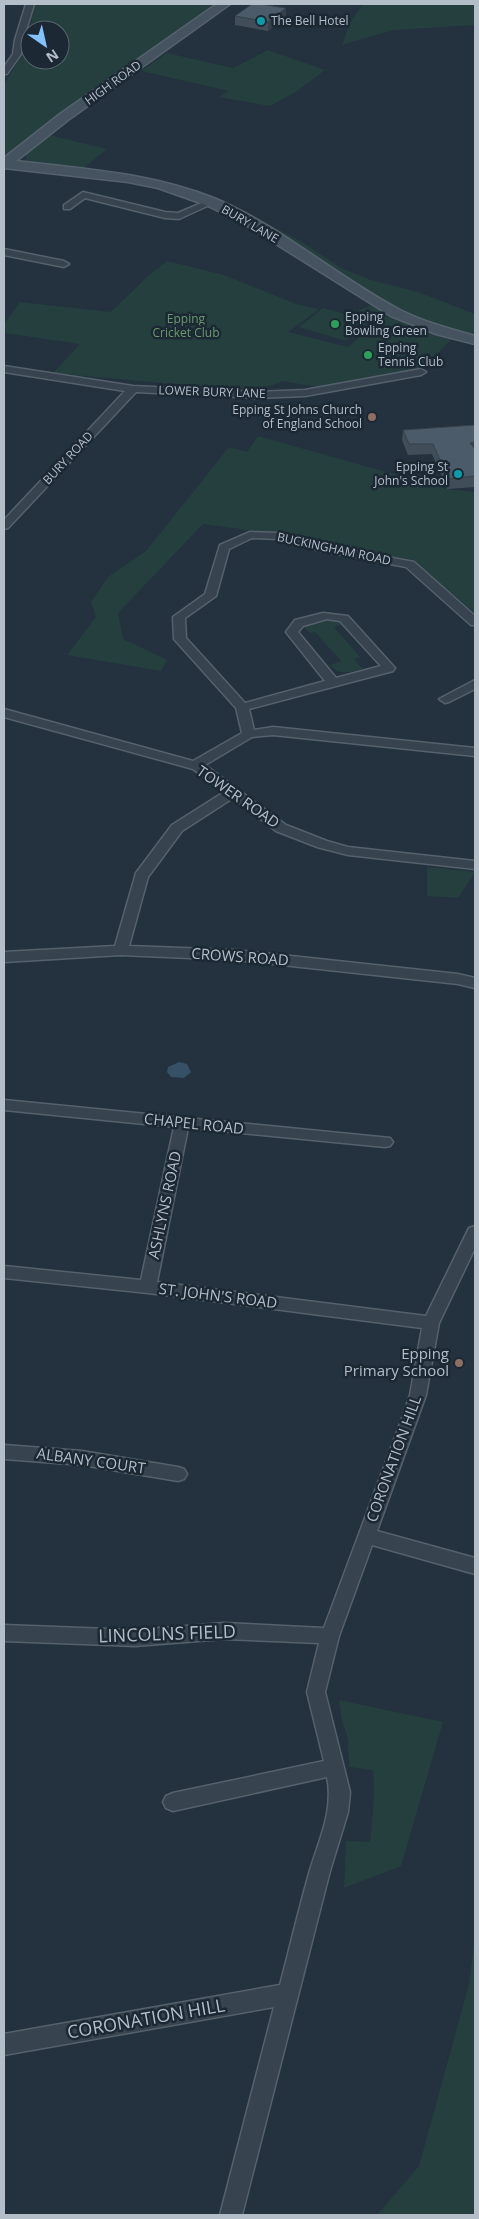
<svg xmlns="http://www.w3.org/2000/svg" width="479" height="2219" viewBox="0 0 479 2219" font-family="'Open Sans',sans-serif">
  <rect width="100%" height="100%" fill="#23323e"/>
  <path fill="#253f3e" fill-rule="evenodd" d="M34,4H217L143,60L4,158V85L20,58L29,35ZM30,30H60V60H30Z
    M363,4H475V25L393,30L342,45L350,23Z
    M268,50L325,70L296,92L270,106L219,97L229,91L141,71L167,53L233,68Z
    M49,135L107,149L81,170L30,164L23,161L27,158L25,155Z
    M248,213L302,242L341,268L371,280L418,292L475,314V337L456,332L445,336L453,338L421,369L344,384L318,387L282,381L271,386L239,390L53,373L80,344L4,333V324L20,302L111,312L147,277L167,261L224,275L296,304L319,309L288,332L348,347L378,322L358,310L375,304L244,214Z
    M323,308L370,321L346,341L299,327Z
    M258,436L447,489L475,492V613L412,560L261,532L203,524L118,613L123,639L167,660L161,671L67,655L96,617L91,602L108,577L146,551L229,447L247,452Z
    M327,617L342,620L345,624L334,627L360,657L354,659L363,669C350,672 340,676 330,665L341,661L315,632L310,633L301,624Z
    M427,867L475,872L458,898L427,896Z
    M339,1700L443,1722L401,1866L344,1888L346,1841L370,1842C373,1818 375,1794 373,1770L349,1767L348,1739L342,1721Z
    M475,1936V2215H377L419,2166L469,1984Z"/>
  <path fill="#365065" d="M179,1062L187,1064L191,1072L184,1078L171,1077L167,1072L168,1067Z"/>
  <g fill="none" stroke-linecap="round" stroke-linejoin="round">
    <defs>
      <path id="minor" d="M26,4H34L23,40L21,54L7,74H4V67L13,54L15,40Z
        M83,192L165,212L178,213L211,199L216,202L179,219L165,218L85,198L70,209H64V205Z
        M4,249L64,261L69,264L64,267L4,255Z
        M4,366L133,386L256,392L305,390L421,369L426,372L421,375L305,396L256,398L136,392L8,528L4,529V520L125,391L4,372Z
        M250,532L280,533L318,544L414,562L475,616V625H471L406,567L316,550L279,539L252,538L229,549L216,596L185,618L186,638L245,703L325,681L286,632L295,620L323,613L348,616L395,668L393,671L249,709L254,730L273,727L475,748V756L273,735L252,737L205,765L286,825L327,841L348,847L475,861V869L348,855L317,847L276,831L233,798L182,831L148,877L129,946L235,950L458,974L475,978V988L458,984L235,960L121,955L4,962V952L115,946L136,873L172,825L224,792L193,769L4,717V709L193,761L242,733L236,708L174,639L173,617L205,594L220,545ZM327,619L340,621L381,666L336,678L298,632L303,626Z
        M475,680V689L449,702L445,703L439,699Z
        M4,1100L390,1138L393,1142L390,1146L385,1147L188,1128L157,1282L426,1316L467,1232L469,1228L475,1226V1248L439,1323L426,1395L377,1531L475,1558V1574L372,1545L339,1636L325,1692L350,1792L348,1812L330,1871L242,2215H220L274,2007L4,2055V2034L280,1985C290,1947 299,1908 310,1870C319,1840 334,1810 327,1777L173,1811L166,1808L163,1802L166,1796L173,1793L324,1761L307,1692L319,1643L224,1639L135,1646L4,1641V1625L135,1630L224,1623L324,1628L401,1421L410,1395L422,1328L148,1293L4,1278V1266L141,1280L174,1127L4,1110Z
        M4,1445L82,1451L178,1467L184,1469L187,1474L184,1479L178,1481L82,1465L4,1459Z"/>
      <path id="secondary" d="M217,4H230L68,120L16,161C84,169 152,173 216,199C282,227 337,277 400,310C424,322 450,329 475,336V344L436,334L391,316L241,222L206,205L158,188L128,182L4,168V158L60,114Z"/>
    </defs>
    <use href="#minor" stroke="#55616c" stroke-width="3"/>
    <use href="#secondary" stroke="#55616c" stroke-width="3"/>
    <use href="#minor" fill="#37434e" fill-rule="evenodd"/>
    <use href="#secondary" fill="#455361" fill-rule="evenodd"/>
  </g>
  <path fill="#414e5a" d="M235,16L286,17L268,31L235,25Z
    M475,425V487L447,489L432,454L408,455L402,440L403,430Z"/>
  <path fill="#35404a" d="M286,8V17L268,31V22Z
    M475,442V453L470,443Z"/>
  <path fill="#4c5b69" stroke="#35404a" d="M252,4H260L286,8L268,22L235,16Z
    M475,425V442L470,443L475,449V476L448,479L433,444H409L403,430Z"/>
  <g fill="#0f9aa8" stroke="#1c2833" stroke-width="2">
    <circle cx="261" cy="21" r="5"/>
    <circle cx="458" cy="474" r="5"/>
  </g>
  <g fill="#2e9e5b" stroke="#1c2833" stroke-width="2">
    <circle cx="335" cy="324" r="5"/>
    <circle cx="368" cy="355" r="5"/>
  </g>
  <g fill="#8d6e63" stroke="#1c2833" stroke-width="2">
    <circle cx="372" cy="417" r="5"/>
    <circle cx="459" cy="1363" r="5"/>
  </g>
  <g text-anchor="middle" stroke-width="5" stroke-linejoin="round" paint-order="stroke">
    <g font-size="12" fill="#b3bec9" stroke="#1c2833" text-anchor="start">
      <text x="271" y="25">The Bell Hotel</text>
      <text x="345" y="321">Epping<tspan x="345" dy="14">Bowling Green</tspan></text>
      <text x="378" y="352">Epping<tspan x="378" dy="14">Tennis Club</tspan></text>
      <text x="362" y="414" text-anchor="end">Epping St Johns Church<tspan x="362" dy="14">of England School</tspan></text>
      <text x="448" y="471" text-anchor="end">Epping St<tspan x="448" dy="14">John's School</tspan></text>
    </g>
    <g font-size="12" fill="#b3bec9" stroke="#1c2833">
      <text transform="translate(113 83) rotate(-36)" y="4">HIGH ROAD</text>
      <text transform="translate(250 224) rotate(30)" y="4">BURY LANE</text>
      <text transform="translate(212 392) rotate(2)" y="4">LOWER BURY LANE</text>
      <text transform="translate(68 458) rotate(-47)" y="4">BURY ROAD</text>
      <text transform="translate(334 549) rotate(12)" y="4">BUCKINGHAM ROAD</text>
    </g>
    <g font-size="12" fill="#699a6e" stroke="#1c2833">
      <text x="186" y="323">Epping<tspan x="186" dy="14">Cricket Club</tspan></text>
    </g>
    <g font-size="15" fill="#b3bec9" stroke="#1c2833">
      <text transform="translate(238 797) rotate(35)" y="5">TOWER ROAD</text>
      <text transform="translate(240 957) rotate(4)" y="5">CROWS ROAD</text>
      <text transform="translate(194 1124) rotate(6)" y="5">CHAPEL ROAD</text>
      <text transform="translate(165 1205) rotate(-78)" y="5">ASHLYNS ROAD</text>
      <text transform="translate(218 1296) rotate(7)" y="5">ST. JOHN'S ROAD</text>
      <text transform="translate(394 1459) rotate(-70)" y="5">CORONATION HILL</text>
      <text transform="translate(91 1461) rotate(8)" y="5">ALBANY COURT</text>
    </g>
    <g font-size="15" fill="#b3bec9" stroke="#1c2833" text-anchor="end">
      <text x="449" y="1359">Epping<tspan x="449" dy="17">Primary School</tspan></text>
    </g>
    <g font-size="18" fill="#b3bec9" stroke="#1c2833">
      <text transform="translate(167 1634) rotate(-2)" y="6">LINCOLNS FIELD</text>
      <text transform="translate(146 2019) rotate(-10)" y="6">CORONATION HILL</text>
    </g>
  </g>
  <rect width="479" height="2219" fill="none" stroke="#b3bec9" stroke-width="10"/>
  <g transform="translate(45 45) rotate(146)"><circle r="24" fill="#1c2833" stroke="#58646f"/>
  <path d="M0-4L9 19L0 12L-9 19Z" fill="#86c2fa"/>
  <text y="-8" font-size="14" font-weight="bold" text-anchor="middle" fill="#b3bec9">N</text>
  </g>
</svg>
